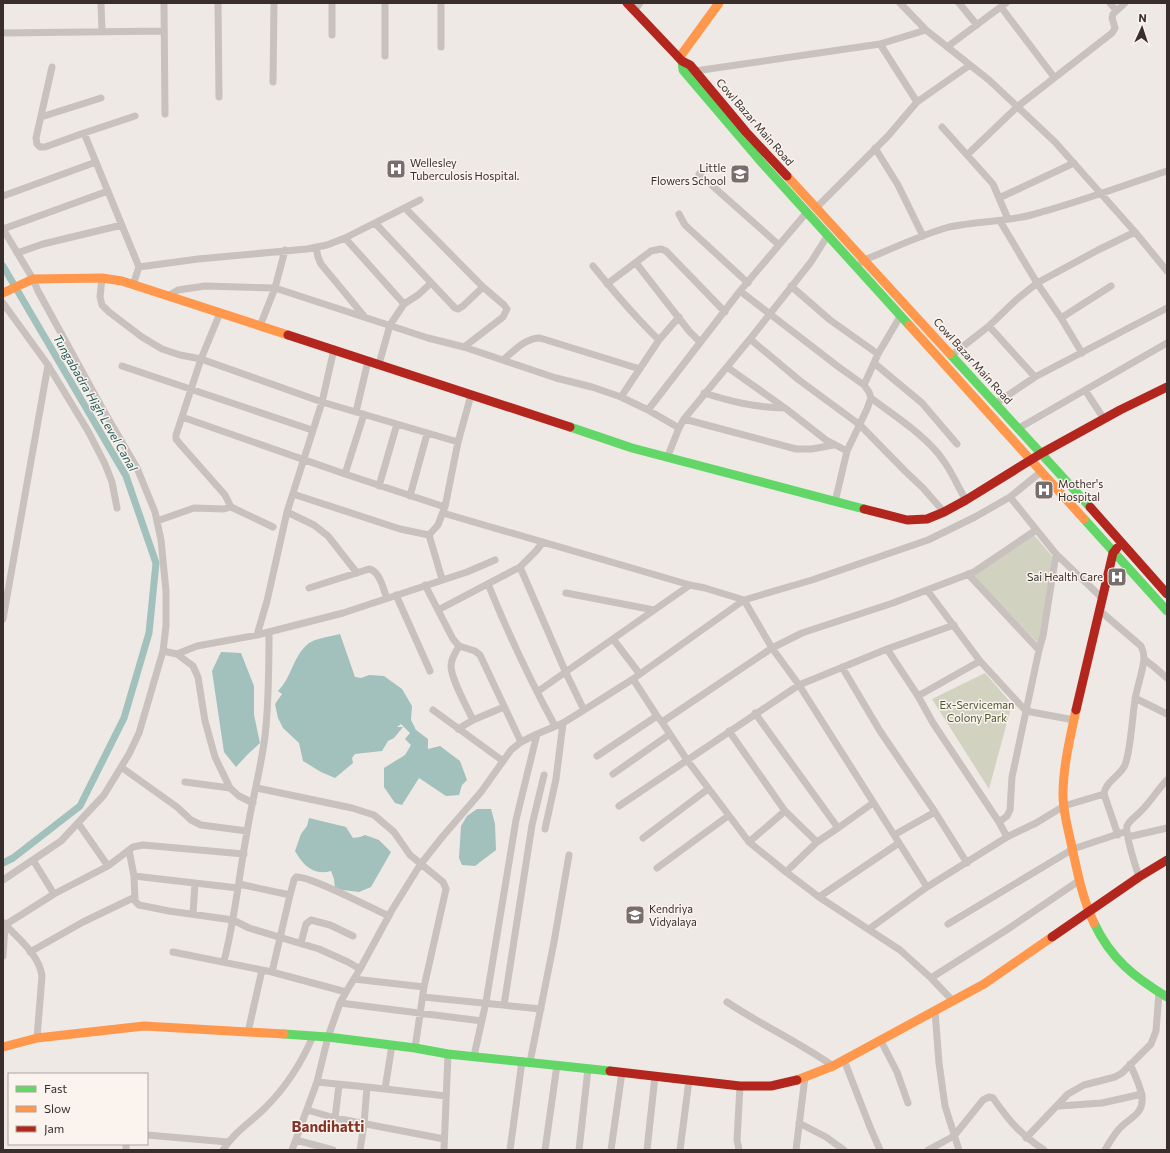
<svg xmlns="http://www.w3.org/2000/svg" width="1170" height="1153" viewBox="0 0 1170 1153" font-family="Commissioner,sans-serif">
  <rect width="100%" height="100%" fill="#eee9e5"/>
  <path fill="#d1d3c0" d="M1034,535L1052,556L1041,633L1038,643L973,576Z
    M985,673L1012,704L989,789L932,699Z"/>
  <path fill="#a2c0bc" d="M340,634L355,677L361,678L369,675L384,676L402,689L412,706L411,720L416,730L428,739V749L440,746L460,761L467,780L462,785L459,795L446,796L419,778L402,805L395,803L384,787V768L405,755L411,745L405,739L410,733L401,724L397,727H403L394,738L388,741L382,751L355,754L352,758L353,763L335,778L321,772L303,761L299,743L283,728L278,718L275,704L282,694L278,691C292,677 293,656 308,644C313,639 332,636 340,634Z
    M221,652L241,653L254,686V715L260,743L248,754L236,767L224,752L212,671Z
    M477,809H491L495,824L496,850L475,866L462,865L459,858L461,826L467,816Z
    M309,818L346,827L353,838L360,837L365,835L379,840L391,852L371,887L359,892L335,889L334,879L331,871C313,876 303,865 295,851L301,834L307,826Z"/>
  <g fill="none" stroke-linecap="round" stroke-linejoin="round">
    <path stroke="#a2c0bc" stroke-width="7" d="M3,266L126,476L156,563L149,633L124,718L80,806L13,858L3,863"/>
    <path stroke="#c8c1be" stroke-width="7" d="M101,3L102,32
      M164,3L165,114
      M218,3L219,97
      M332,3V35
      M441,3V47
      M900,3L926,30L989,80L1055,142L1135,232L1167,271
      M959,3L977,25
      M1110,3L1116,10
      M1001,7L1054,77
      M634,11L640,3
      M3,33L164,31
      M880,44L917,102
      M947,47L1006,3
      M385,56V3
      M52,67L36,138L37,144L40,147H45L84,133L135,116
      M695,71L880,44L926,30
      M273,82L274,3
      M41,117L101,98
      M942,127L993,184L1008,219
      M84,133L139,267L133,285
      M875,148L898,185L923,236
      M967,155L1017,107L1112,33L1115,28L1112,18L1113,14L1125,3
      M699,174L779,245
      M3,196L96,162
      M999,198L1074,163
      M405,208L483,287L504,305L507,309L503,317L464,347
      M816,208L888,136L917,102L970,65
      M679,214L685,225L748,283
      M1000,221L1037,283L1061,318L1082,353
      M375,223L455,308L458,309L463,306L483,287
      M3,229L33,279L38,291L101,406L137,468L155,512L161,540L166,591V626L163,651L139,733L129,754L104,795L61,841L3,880
      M3,229L108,191
      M345,238L404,304
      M316,247L318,257L321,264L364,316
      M285,250L275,288L428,338L464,347L556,378L592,387L621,397L648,410L679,428
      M17,253L43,244L122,225
      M862,262L864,260C892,249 920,235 949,227C976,221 1004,222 1031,215C1077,203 1122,186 1167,171
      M636,263L689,331L700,342
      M593,266C614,292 635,317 659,340
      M139,267L198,259L307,249L327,245L345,238L420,200
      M102,278L100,297L102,305L109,312L142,337L162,349L180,355L201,359L322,402L458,442
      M607,284L651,251L661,249L666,251L725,312
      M791,286L830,320L878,354
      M740,291L840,368L864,385L869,392L871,398L867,409L847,451L835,502
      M168,296L178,290L205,286L275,288L260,326
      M3,303L48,365L88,431L105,464L112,482L117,508
      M220,313L201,359L176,435V439L180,444L225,495L231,507
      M1061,318L1111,286
      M989,326L1035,377
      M750,339L799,380L860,425L905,471L923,488L944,512
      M952,355L989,326L1016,300L1037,283L1098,250L1135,232
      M503,360C514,351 525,338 540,338L640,369
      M874,363L922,403L957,444
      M379,364L390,325L404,304L418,295L431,283
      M122,366L312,430
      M727,367L785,408L826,440L847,451
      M864,385L878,354L901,315
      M1085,390L1104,419
      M704,393C733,402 753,407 784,408
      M621,397L659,340L679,317
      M871,398C893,415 927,436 943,460C952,472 958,487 966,500
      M995,404L1035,377L1167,308
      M648,410L740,291L807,212
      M356,412L368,361
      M182,417L345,474L445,507L458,442L471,395
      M684,419L796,449H812L833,445
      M1019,428L1167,343
      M667,458L679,428L684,419L750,339L811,262L828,235
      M345,474L364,414
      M379,486L397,424
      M293,494L400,529L429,535L438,525L444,509
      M410,496L427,434
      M1010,497L1056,554L1102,598
      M287,512L314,525L328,536L357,573
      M443,513L690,585L705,588L744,600L772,648L799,685L927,887
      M157,521L194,508L224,509L231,507L273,527
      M429,535L442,579
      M520,567L566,673L584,710
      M968,574L1039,650L1012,777L1010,810L1007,816L999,822
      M488,584C508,633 530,680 555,726
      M425,585L453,639L459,646L475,651L480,655L521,742
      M309,588L369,569C380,571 383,589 387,598
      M927,590L980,661L1026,711L1074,720
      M566,593L654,610
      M396,595L430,671
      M438,610L520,567L536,551L543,542
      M1099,610L1141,646C1143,650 1144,653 1144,658C1143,672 1137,686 1135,700C1132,718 1131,749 1125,765C1120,776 1105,782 1104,794L1118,835
      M3,619L48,365
      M257,635L267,601L287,512L322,402L334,349
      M613,639L639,673
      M459,646C456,652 451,658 451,666C451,679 467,707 473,720
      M887,649L918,696L933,723L999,822L1007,837
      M1039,650L1043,636L1056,554
      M163,651L177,654L193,666L198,677L205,721L215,757L230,788L239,796L253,803
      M177,654L197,646L257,635L343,613L467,572L495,560
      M1144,659L1153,666L1167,678
      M842,667L880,731L935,812L967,863
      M633,679L657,716L662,722L687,760L749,842L786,872L819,897L900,950L931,978L953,1001
      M537,692L690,585
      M918,696L980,661
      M1135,698L1167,714
      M433,710L503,761
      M755,713L838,828L873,803
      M662,722L772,648L802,633L893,603L974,572L1036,530
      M458,729L473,720L504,707
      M729,731L785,811L817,842
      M597,756L657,716
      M121,767L177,807L191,820L201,825L247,831
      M613,774L670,734
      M185,782L230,788
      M257,788L352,808L374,815L394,832L410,855L443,882L446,889L424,987L415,1048
      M619,806L799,685L887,649L954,625
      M78,823L108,866
      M545,829L556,779L563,723
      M894,835L935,812
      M1128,837L1167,828
      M643,838L708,789
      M749,842L785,811
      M129,850L134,876L135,901L139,905L169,911L233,920L249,928L319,949L348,962L360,969
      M33,860L54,894
      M657,868L728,816
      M786,872L817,842L838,828
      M134,876L238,888
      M1139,877C1136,867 1125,836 1127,826C1129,821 1135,817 1139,813C1150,803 1157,790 1167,780
      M239,884L290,895
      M819,897L899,843
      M193,914L195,883
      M4,923C18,939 39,954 42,976L37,1038
      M948,924L1073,849L1127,831
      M869,929L927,887L1007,837L1036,823L1064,806L1104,794
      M301,943L306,924L311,920L330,925L353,936
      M30,952L83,922L135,897
      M173,952L272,972L346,992
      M3,956L5,925L54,894L108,866L133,847L143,845L244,854
      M224,961C235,919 239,875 247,832C252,800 261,769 265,736C269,702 269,667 269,632
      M272,972L290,895L294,880L296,877C309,875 373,909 389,916
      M931,978L1008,929L1080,880
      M354,979L424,987
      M423,997L541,1009
      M727,1002C761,1025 799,1042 833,1066
      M340,1003L482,1021
      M504,1005L532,825L544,775
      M935,1011L939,1063L945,1106L959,1150
      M248,1032L262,970
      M881,1041L897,1072L908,1103
      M474,1056L486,1002L516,820L537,734
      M844,1060L870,1127L880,1150
      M530,1062L554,942L569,855
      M317,1082L367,1087
      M385,1089L446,1096
      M1059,1106L1102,1103L1142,1094
      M307,1110L335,1118L444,1139
      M335,1118L339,1085
      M799,1123L826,1137L844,1150
      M147,1135L228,1142
      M1026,1138L1068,1094L1084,1085L1115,1077L1122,1073L1151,1044L1156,1031L1159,992
      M296,1140L333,1150
      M126,1150V1144
      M223,1150C233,1133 251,1122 265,1108C285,1088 302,1062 313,1036
      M292,1150L317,1082L328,1037L340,1003L346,992L360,969L392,910L420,865L443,836L481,792L511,750L521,742L537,734L563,723L584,710L633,679L744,600L812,580L928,540L975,517L1010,497L1042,471
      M360,1150L364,1124L367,1087L385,1089L392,1045
      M444,1150L448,1054
      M510,1150L522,1061
      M545,1150L557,1065
      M579,1150L588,1069
      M611,1150L622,1072
      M647,1150L655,1076
      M680,1150L689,1080
      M739,1150L737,1140L740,1086
      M796,1150L805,1077
      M928,1150L954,1136L983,1100L989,1097L993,1098C1010,1122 1020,1134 1044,1150
      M1105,1150C1109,1143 1113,1136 1119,1129C1130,1117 1144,1115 1142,1096C1140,1085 1134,1073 1130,1064"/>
    <path stroke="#63d668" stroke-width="9" d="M682,61L683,70L763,164L909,325
      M950,354L1090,507
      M570,427L632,448L864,509
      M1084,519L1167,611
      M1094,923C1111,959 1134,977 1167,997
      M284,1034L328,1037L415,1048L448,1054L610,1071"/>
    <path stroke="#ff974d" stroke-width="9" d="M679,58L719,3
      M787,176L950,354
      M3,293L33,279L102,278L122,281L288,335
      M909,325L1084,519
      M1076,710C1070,738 1063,767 1063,795C1063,812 1068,828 1071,843C1077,870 1082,898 1094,923
      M3,1047L37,1038L144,1026L284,1034
      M797,1080L833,1066L984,984L1052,937"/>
    <path stroke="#b3261e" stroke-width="9" d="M627,3L682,61L690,65L746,132L787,176
      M288,335L570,427
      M1090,507L1167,594
      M864,509L907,520L927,519L944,512L966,500L1042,453L1120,410L1167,387
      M1076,710L1113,553L1117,548
      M1052,937L1139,877L1167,860
      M610,1071L740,1086H771L797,1080"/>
  </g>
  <defs>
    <symbol id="hospital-square" viewBox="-11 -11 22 22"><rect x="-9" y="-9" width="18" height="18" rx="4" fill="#786f6c" stroke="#faf3ee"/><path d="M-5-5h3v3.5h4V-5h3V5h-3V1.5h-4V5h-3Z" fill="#fff"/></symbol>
    <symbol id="school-square" viewBox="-11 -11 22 22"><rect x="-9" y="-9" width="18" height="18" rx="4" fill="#786f6c" stroke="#faf3ee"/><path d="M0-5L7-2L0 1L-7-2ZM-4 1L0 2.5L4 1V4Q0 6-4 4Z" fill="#fff"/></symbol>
  </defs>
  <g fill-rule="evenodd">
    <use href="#hospital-square" x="385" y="158" width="22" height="22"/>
    <use href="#school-square" x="729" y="163" width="22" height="22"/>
    <use href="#hospital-square" x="1033" y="479" width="22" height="22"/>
    <use href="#hospital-square" x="1106" y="566" width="22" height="22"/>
    <use href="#school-square" x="624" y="904" width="22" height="22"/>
  </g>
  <g text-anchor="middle" stroke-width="3" stroke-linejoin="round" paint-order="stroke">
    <g font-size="11" fill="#392e2b" stroke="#faf3ee">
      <text transform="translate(755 122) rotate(49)" y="4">Cowl Bazar Main Road</text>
      <text transform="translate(973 361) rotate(48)" y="4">Cowl Bazar Main Road</text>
    </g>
    <g font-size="11" fill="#392e2b" stroke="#faf3ee" text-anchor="start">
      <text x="410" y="167">Wellesley<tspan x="410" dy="13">Tuberculosis Hospital.</tspan></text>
      <text x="726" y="172" text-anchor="end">Little<tspan x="726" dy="13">Flowers School</tspan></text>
      <text x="1058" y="488">Mother's<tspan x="1058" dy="13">Hospital</tspan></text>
      <text x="1103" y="581" text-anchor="end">Sai Health Care</text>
      <text x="649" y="913">Kendriya<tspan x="649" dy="13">Vidyalaya</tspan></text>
    </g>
    <g font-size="11" fill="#4d5730" stroke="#faf3ee">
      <text x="977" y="709">Ex-Serviceman<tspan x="977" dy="13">Colony Park</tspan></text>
    </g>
    <g font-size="12" font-style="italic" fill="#225957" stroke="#faf3ee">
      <text transform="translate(95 403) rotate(60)" y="4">Tungabadra High Level Canal</text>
    </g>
    <g font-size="15" font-weight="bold" fill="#853428" stroke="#faf3ee">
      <text x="328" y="1132">Bandihatti</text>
    </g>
  </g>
  <rect width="1170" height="1153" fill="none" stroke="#392e2b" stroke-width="8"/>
  <rect x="8" y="1073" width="140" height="72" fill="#faf3ee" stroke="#ada4a0"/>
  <rect x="16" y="1086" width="20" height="6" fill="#63d668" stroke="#ada4a0"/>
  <text x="44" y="1093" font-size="12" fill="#392e2b">Fast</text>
  <rect x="16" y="1106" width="20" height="6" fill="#ff974d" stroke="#ada4a0"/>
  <text x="44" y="1113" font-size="12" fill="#392e2b">Slow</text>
  <rect x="16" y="1126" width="20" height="6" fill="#b3261e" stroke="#ada4a0"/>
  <text x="44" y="1133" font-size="12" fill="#392e2b">Jam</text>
  <g transform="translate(1142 28) rotate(3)" stroke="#faf3ee" stroke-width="3" paint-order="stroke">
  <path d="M0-3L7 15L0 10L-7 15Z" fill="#392e2b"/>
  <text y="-6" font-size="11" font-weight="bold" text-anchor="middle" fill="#392e2b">N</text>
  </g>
</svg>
